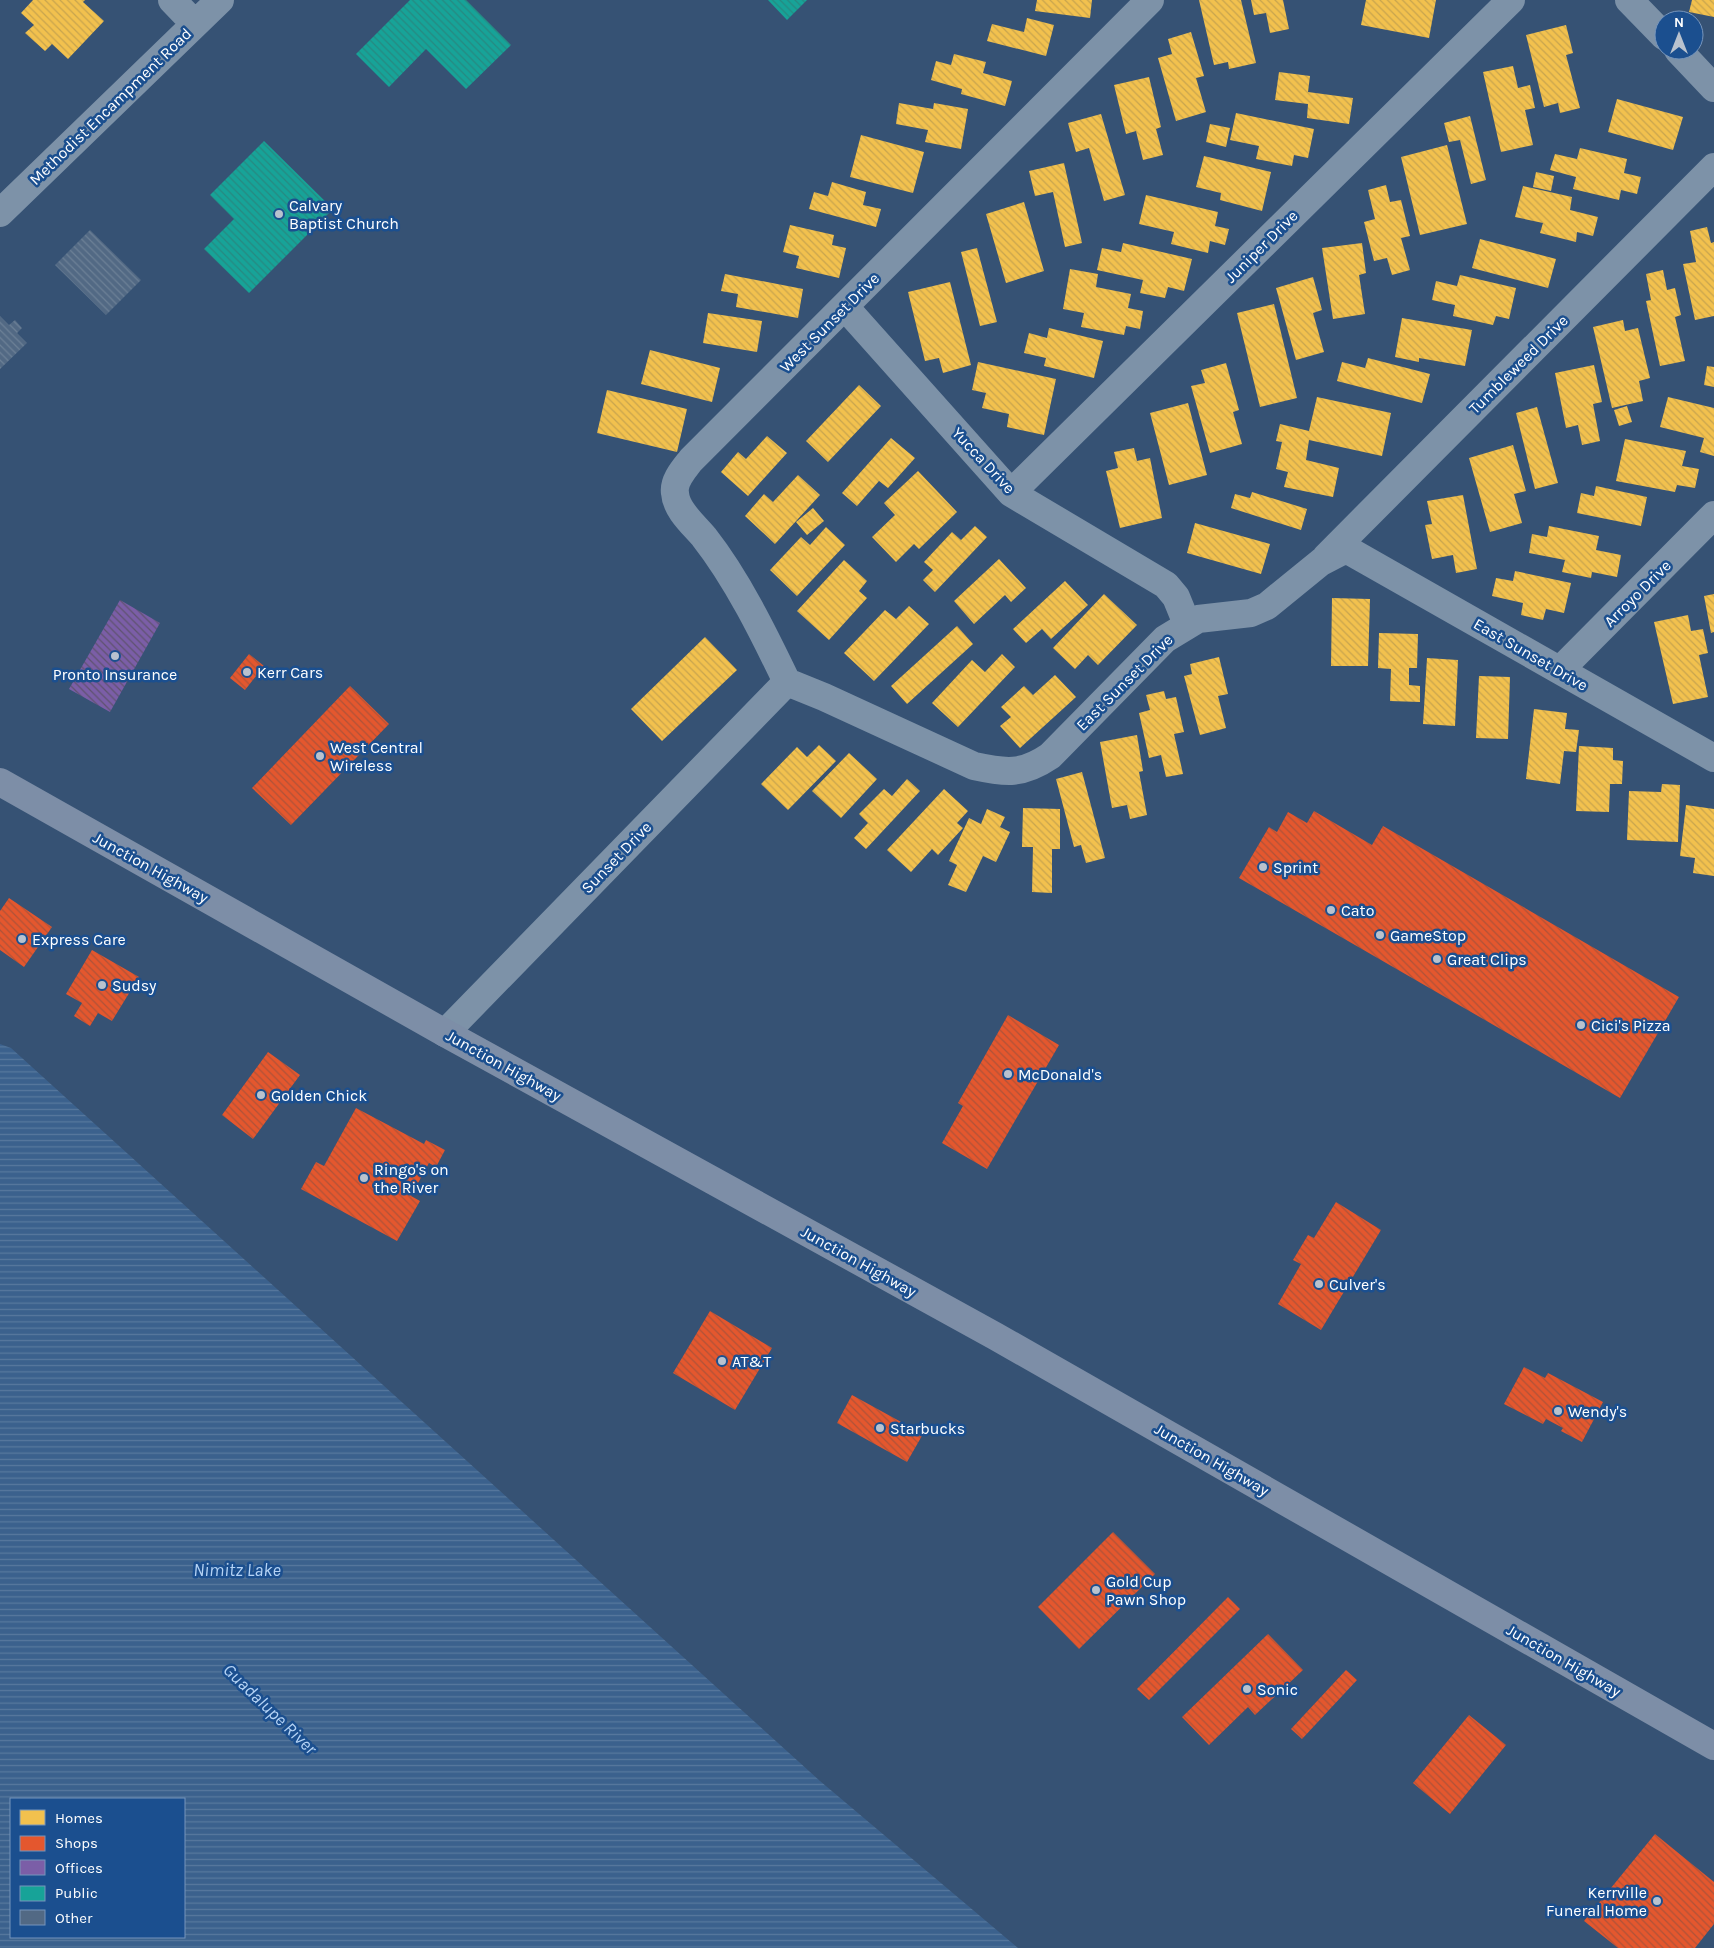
<svg xmlns="http://www.w3.org/2000/svg" width="1714" height="1948" viewBox="0 0 1714 1948" font-family="Karla,sans-serif">
  <defs>
    <pattern id="water-rules" width="6" height="5" patternUnits="userSpaceOnUse" patternTransform="scale(1.25)"><rect width="6" height="5" fill="#3b618d"/><path d="M0 2.5h6" fill="none" stroke="#58799e"/></pattern>
    <pattern id="homes-back-hatch" width="6" height="6" patternUnits="userSpaceOnUse" patternTransform="scale(1.25)"><rect width="6" height="6" fill="#f2c14e"/><path d="M-1 5l2 2M0 0l6 6M5-1l2 2" fill="none" stroke="#c8a44e"/></pattern>
    <pattern id="shops-back-hatch" width="6" height="6" patternUnits="userSpaceOnUse" patternTransform="scale(1.25)"><rect width="6" height="6" fill="#e4572e"/><path d="M-1 5l2 2M0 0l6 6M5-1l2 2" fill="none" stroke="#af5338"/></pattern>
    <pattern id="offices-back-hatch" width="6" height="6" patternUnits="userSpaceOnUse" patternTransform="scale(1.25)"><rect width="6" height="6" fill="#7b5ea7"/><path d="M-1 5l2 2M0 0l6 6M5-1l2 2" fill="none" stroke="#5f5370"/></pattern>
    <pattern id="public-back-hatch" width="6" height="6" patternUnits="userSpaceOnUse" patternTransform="scale(1.25)"><rect width="6" height="6" fill="#17a398"/><path d="M-1 5l2 2M0 0l6 6M5-1l2 2" fill="none" stroke="#278981"/></pattern>
    <pattern id="building-back-hatch" width="6" height="6" patternUnits="userSpaceOnUse" patternTransform="scale(1.25)"><rect width="6" height="6" fill="#526984"/><path d="M-1 5l2 2M0 0l6 6M5-1l2 2" fill="none" stroke="#6c8096"/></pattern>
  </defs>
  <rect width="100%" height="100%" fill="#365274"/>
  <path fill="url(#water-rules)" fill-rule="evenodd" d="M0,1044L11,1048L820,1781L1018,1948H0ZM11,1799H184V1937H11Z"/>
  <path fill="url(#homes-back-hatch)" d="M33,0H85L83,2L104,21L68,59L52,44L45,51L25,33L34,25L21,13Z
    M1037,0H1092L1090,18L1035,11Z
    M1199,0H1241L1256,63L1229,69L1228,62L1214,65Z
    M1251,0H1283L1289,29L1270,33L1266,13L1254,15Z
    M1366,0H1436L1429,38L1361,25Z
    M1692,0H1714V17L1689,12Z
    M1027,18L1054,25L1046,56L987,41L992,24L1024,32Z
    M1566,25L1573,53L1566,55L1580,108L1560,113L1558,103L1544,107L1526,35Z
    M1191,32L1204,76L1196,78L1206,112L1176,121L1158,58L1172,54L1168,39Z
    M954,54L986,62L983,73L1012,81L1005,106L961,94L962,89L931,80L936,61L951,65Z
    M1513,66L1518,88L1530,85L1535,108L1525,110L1533,145L1501,152L1483,72Z
    M1279,72L1310,76L1308,92L1353,98L1349,124L1307,118L1308,104L1275,100Z
    M1149,77L1161,127L1156,129L1163,155L1143,160L1136,131L1126,134L1114,85Z
    M1617,99L1683,117L1673,150L1608,132Z
    M899,103L933,109L934,103L968,109L961,149L925,142L928,130L896,124Z
    M1236,113L1314,129L1308,158L1294,155L1292,166L1256,159L1259,146L1230,140Z
    M1101,114L1125,195L1104,201L1089,148L1076,152L1068,123Z
    M1470,116L1486,180L1471,184L1460,140L1449,142L1444,123Z
    M1210,124L1230,128L1226,147L1206,142Z
    M861,135L924,152L913,193L850,177Z
    M1447,145L1467,224L1420,235L1401,157Z
    M1580,148L1627,159L1624,173L1641,177L1637,194L1621,190L1619,200L1573,189L1576,177L1550,170L1555,154L1577,159Z
    M1204,156L1271,172L1262,211L1220,200L1221,193L1196,187Z
    M1064,163L1082,243L1065,247L1053,192L1035,196L1029,171Z
    M1536,172L1554,176L1551,191L1533,187Z
    M832,182L866,192L863,205L881,209L876,227L809,209L814,192L828,196Z
    M1386,185L1390,202L1401,200L1410,236L1401,238L1410,270L1392,275L1387,258L1374,261L1364,222L1375,219L1368,190Z
    M1523,186L1572,197L1570,210L1598,217L1593,236L1577,232L1576,242L1540,233L1543,223L1515,217Z
    M1146,195L1218,212L1215,226L1229,229L1225,245L1210,241L1208,253L1171,244L1174,232L1139,224Z
    M1024,202L1044,271L1006,283L986,214Z
    M790,225L834,235L832,245L846,248L839,278L796,268L799,256L783,252Z
    M1707,227L1711,243L1714,242V316L1695,320L1683,264L1696,262L1690,231Z
    M1480,239L1556,259L1548,288L1472,268Z
    M1123,243L1192,259L1184,291L1168,287L1165,298L1140,293L1143,280L1097,270L1102,248L1121,252Z
    M1362,243L1366,273L1359,275L1365,314L1333,319L1322,248Z
    M977,248L997,322L980,326L961,252Z
    M1070,269L1098,274L1096,287L1131,294L1128,308L1143,311L1140,329L1126,326L1124,335L1081,327L1084,313L1063,309Z
    M1663,270L1667,290L1675,288L1681,315L1675,317L1685,361L1660,366L1646,301L1651,300L1646,274Z
    M725,274L803,289L798,318L736,307L738,294L721,291Z
    M1460,275L1516,288L1509,319L1496,316L1493,325L1453,316L1455,305L1432,300L1436,281L1457,286Z
    M1313,277L1322,310L1313,313L1324,352L1296,360L1276,288Z
    M950,282L971,365L943,373L939,358L925,361L908,292Z
    M1274,304L1297,398L1260,407L1237,313Z
    M708,313L762,321L757,352L703,343Z
    M1402,318L1472,330L1465,366L1419,358V362L1395,357Z
    M1623,320L1625,331L1638,328L1650,378L1639,381L1643,401L1612,408L1593,327Z
    M1049,328L1103,341L1094,378L1044,366L1046,358L1024,353L1029,333L1047,338Z
    M650,350L720,368L712,402L641,384Z
    M1368,358L1430,374L1422,403L1337,381L1342,362L1365,368Z
    M978,362L1056,379L1044,435L1007,427L1009,414L982,408L986,393L972,390Z
    M1226,363L1239,410L1233,412L1242,444L1210,453L1191,386L1205,383L1201,370Z
    M1594,365L1602,402L1593,404L1600,441L1582,445L1578,425L1566,428L1555,373Z
    M1707,366L1714,367V387L1704,385Z
    M859,385L881,406L828,462L806,441Z
    M607,390L687,409L677,452L597,433Z
    M1317,397L1391,413L1382,456L1309,440L1306,460L1339,468L1333,497L1284,487L1288,472L1276,469L1282,442L1276,441L1280,424L1309,431Z
    M1668,397L1714,408V456L1700,452L1704,438L1660,427Z
    M1188,403L1207,475L1169,485L1150,413Z
    M1627,406L1632,422L1619,426L1614,410Z
    M1537,407L1558,483L1535,489L1516,413Z
    M767,436L787,453L748,496L721,472L738,452L746,459Z
    M891,438L915,458L888,488L879,481L857,506L842,493Z
    M1625,439L1686,451L1682,466L1699,469L1695,488L1677,485L1675,492L1616,481Z
    M1513,445L1526,491L1514,494L1522,523L1490,532L1469,458Z
    M1134,448L1137,461L1150,458L1162,518L1120,528L1106,471L1118,468L1114,452Z
    M918,471L957,512L919,549L914,544L896,562L872,537L895,515L884,503Z
    M798,475L820,495L775,544L745,516L764,494L773,502Z
    M1596,486L1647,497L1641,526L1577,513L1581,493L1594,496Z
    M1252,492L1307,509L1301,530L1231,508L1235,494L1250,498Z
    M1463,495L1477,569L1456,573L1453,555L1432,559L1425,525L1432,524L1427,501Z
    M813,508L824,521L807,535L796,522Z
    M1195,523L1270,544L1261,574L1187,553Z
    M975,526L987,537L935,592L923,580L933,570L924,562L952,532L961,540Z
    M1549,526L1599,536L1596,550L1621,555L1617,577L1592,572L1591,578L1562,572L1565,560L1529,553L1532,534L1547,537Z
    M826,527L845,545L797,596L770,570L801,537L810,545Z
    M999,559L1026,588L1011,602L1005,595L974,624L954,601Z
    M844,560L867,581L859,591L867,598L829,640L797,611Z
    M1515,571L1571,583L1564,613L1546,609L1543,620L1521,615L1523,603L1492,596L1496,578L1513,581Z
    M1065,581L1088,605L1051,639L1042,629L1026,643L1013,629Z
    M1104,594L1137,625L1098,665L1088,655L1075,669L1053,648Z
    M1714,594V632L1711,633L1704,596Z
    M1332,598L1370,599L1368,666H1331Z
    M909,606L929,624L874,681L844,653L885,610L896,619Z
    M1688,615L1691,631L1703,629L1708,653L1699,655L1708,697L1673,704L1654,622Z
    M957,626L973,644L907,704L891,686Z
    M1379,633L1418,634L1417,668H1409V685L1420,686V702L1390,701L1391,669L1378,668Z
    M705,637L737,670L662,741L631,709Z
    M1002,654L1015,667L958,727L932,703L972,660L985,672Z
    M1219,657L1228,694L1218,696L1226,728L1200,735L1184,676L1192,674L1190,664Z
    M1427,658L1458,660L1455,726L1423,724Z
    M1055,675L1076,697L1020,748L1000,726L1011,717L1001,707L1024,686L1033,695Z
    M1479,676L1510,677L1508,739L1476,738Z
    M1164,691L1166,699L1176,697L1184,732L1174,734L1183,774L1166,777L1161,755L1149,758L1139,713L1150,710L1146,695Z
    M1534,709L1567,713L1565,729L1579,730L1576,752L1564,751L1560,784L1526,779Z
    M1137,735L1143,771L1139,772L1147,815L1130,819L1127,805L1112,808L1100,742Z
    M819,745L836,761L788,810L761,784L797,747L807,757Z
    M1579,746L1613,748V760L1623,761L1622,784H1610L1609,812L1576,811Z
    M849,753L877,779L841,818L812,791Z
    M1082,772L1105,858L1086,863L1081,845L1074,847L1056,779Z
    M907,779L920,791L866,849L854,838L868,823L859,814L884,789L892,796Z
    M1662,784L1680,785L1678,842L1627,840L1629,791L1661,792Z
    M944,789L968,811L957,823L963,828L938,855L932,849L911,872L887,850Z
    M1686,805L1714,809V876L1693,873L1695,858L1680,856Z
    M1023,808L1060,809V849H1052V893L1032,892L1033,847H1022Z
    M987,809L1005,817L1000,827L1010,832L996,862L983,856L966,892L948,885L957,865L949,861L969,818L981,824Z"/>
  <path fill="url(#shops-back-hatch)" d="M249,654L264,666L245,690L230,678Z
    M350,686L389,724L291,825L252,788Z
    M1314,811L1372,845L1383,826L1679,997L1620,1098L1239,878L1269,827L1277,832L1288,812L1307,823Z
    M9,898L52,927L24,967L0,950V911Z
    M92,950L139,977L112,1021L98,1013L90,1026L74,1016L82,1003L66,994Z
    M1008,1015L1059,1045L987,1169L942,1143L963,1106L958,1103Z
    M268,1052L300,1075L253,1139L222,1115Z
    M356,1108L424,1144L426,1140L445,1150L436,1167L429,1163L411,1196L420,1201L397,1241L301,1189L316,1162L324,1166Z
    M1336,1202L1381,1230L1321,1330L1278,1304L1301,1264L1293,1260L1308,1235L1314,1238Z
    M710,1311L772,1348L735,1410L673,1373Z
    M1524,1367L1545,1378L1548,1373L1603,1402L1582,1442L1561,1431L1563,1428L1546,1419L1543,1424L1504,1404Z
    M852,1395L923,1434L907,1462L837,1423Z
    M1113,1532L1155,1574L1079,1649L1038,1607Z
    M1228,1597L1240,1609L1149,1700L1137,1689Z
    M1268,1634L1303,1670L1255,1715L1248,1707L1209,1745L1182,1717Z
    M1346,1670L1357,1680L1302,1739L1291,1729Z
    M1469,1715L1506,1745L1450,1814L1413,1783Z
    M1655,1834L1714,1882V1924L1695,1948H1618L1584,1921Z"/>
  <path fill="url(#offices-back-hatch)" d="M120,600L160,623L110,712L69,689Z"/>
  <path fill="url(#public-back-hatch)" d="M410,0H466L511,45L466,89L426,49L389,87L356,54Z
    M768,0H807L787,20Z
    M264,141L333,209L249,293L204,249L234,219L210,195Z"/>
  <path fill="url(#building-back-hatch)" d="M90,230L141,280L106,315L55,265Z
    M0,316L9,325L15,320L22,328L17,333L27,343L0,369Z"/>
  <g fill="none" stroke-linecap="round" stroke-linejoin="round">
    <path stroke="#7d92a8" stroke-width="28" d="M172,0L195,24
      M1629,0L1664,36
      M1678,50L1714,88
      M0,213L220,0
      M845,307L1011,493L1166,585L1176,597L1187,624
      M1011,493L1511,0
      M1326,557L1714,167
      M1560,670L1714,515
      M787,682L824,697L974,766C1006,773 1022,775 1050,756L1165,639L1198,619L1251,613L1267,606L1321,562L1346,549L1714,758
      M787,682C764,634 737,579 704,537C694,525 676,510 675,493C673,481 684,469 691,460L1150,0
      M445,1033L787,682"/>
    <path stroke="#7d8ea7" stroke-width="28" d="M0,782L445,1033L995,1336L1714,1746"/>
  </g>
  <g fill="#b9c2ce" stroke="#1b4f8f" stroke-width="2">
    <circle cx="279" cy="214" r="5"/>
    <circle cx="115" cy="656" r="5"/>
    <circle cx="247" cy="672" r="5"/>
    <circle cx="320" cy="756" r="5"/>
    <circle cx="1263" cy="867" r="5"/>
    <circle cx="1331" cy="910" r="5"/>
    <circle cx="1380" cy="935" r="5"/>
    <circle cx="22" cy="939" r="5"/>
    <circle cx="1437" cy="959" r="5"/>
    <circle cx="102" cy="985" r="5"/>
    <circle cx="1581" cy="1025" r="5"/>
    <circle cx="1008" cy="1074" r="5"/>
    <circle cx="261" cy="1095" r="5"/>
    <circle cx="364" cy="1178" r="5"/>
    <circle cx="1319" cy="1284" r="5"/>
    <circle cx="722" cy="1361" r="5"/>
    <circle cx="1558" cy="1411" r="5"/>
    <circle cx="880" cy="1428" r="5"/>
    <circle cx="1096" cy="1590" r="5"/>
    <circle cx="1247" cy="1689" r="5"/>
    <circle cx="1657" cy="1901" r="5"/>
  </g>
  <g text-anchor="middle" stroke-width="5" stroke-linejoin="round" paint-order="stroke">
    <g font-size="16" fill="#fff" stroke="#1b4f8f">
      <text transform="translate(110 106) rotate(-44)" y="6">Methodist Encampment Road</text>
      <text transform="translate(1261 246) rotate(-45)" y="6">Juniper Drive</text>
      <text transform="translate(829 322) rotate(-45)" y="6">West Sunset Drive</text>
      <text transform="translate(1518 364) rotate(-45)" y="6">Tumbleweed Drive</text>
      <text transform="translate(984 460) rotate(47)" y="6">Yucca Drive</text>
      <text transform="translate(1637 593) rotate(-45)" y="6">Arroyo Drive</text>
      <text transform="translate(1531 654) rotate(30)" y="6">East Sunset Drive</text>
      <text transform="translate(1124 682) rotate(-45)" y="6">East Sunset Drive</text>
      <text transform="translate(616 857) rotate(-46)" y="6">Sunset Drive</text>
      <text transform="translate(151 867) rotate(29)" y="6">Junction Highway</text>
      <text transform="translate(504 1065) rotate(29)" y="6">Junction Highway</text>
      <text transform="translate(859 1261) rotate(29)" y="6">Junction Highway</text>
      <text transform="translate(1212 1459) rotate(30)" y="6">Junction Highway</text>
      <text transform="translate(1564 1660) rotate(30)" y="6">Junction Highway</text>
    </g>
    <g font-size="16" fill="#fff" stroke="#1b4f8f" text-anchor="start">
      <text x="289" y="211">Calvary<tspan x="289" dy="18">Baptist Church</tspan></text>
      <text x="257" y="678">Kerr Cars</text>
      <text x="115" y="680" text-anchor="middle">Pronto Insurance</text>
      <text x="330" y="753">West Central<tspan x="330" dy="18">Wireless</tspan></text>
      <text x="1273" y="873">Sprint</text>
      <text x="1341" y="916">Cato</text>
      <text x="1390" y="941">GameStop</text>
      <text x="32" y="945">Express Care</text>
      <text x="1447" y="965">Great Clips</text>
      <text x="112" y="991">Sudsy</text>
      <text x="1591" y="1031">Cici's Pizza</text>
      <text x="1018" y="1080">McDonald's</text>
      <text x="271" y="1101">Golden Chick</text>
      <text x="374" y="1175">Ringo's on<tspan x="374" dy="18">the River</tspan></text>
      <text x="1329" y="1290">Culver's</text>
      <text x="732" y="1367">AT&amp;T</text>
      <text x="1568" y="1417">Wendy's</text>
      <text x="890" y="1434">Starbucks</text>
      <text x="1106" y="1587">Gold Cup<tspan x="1106" dy="18">Pawn Shop</tspan></text>
      <text x="1257" y="1695">Sonic</text>
      <text x="1647" y="1898" text-anchor="end">Kerrville<tspan x="1647" dy="18">Funeral Home</tspan></text>
    </g>
    <g font-size="18" font-style="italic" fill="#b5d3f5" stroke="#1b4f8f">
      <text x="237" y="1576">Nimitz Lake</text>
      <text transform="translate(270 1709) rotate(44)" y="6">Guadalupe River</text>
    </g>
  </g>
  <rect x="10" y="1798" width="175" height="140" fill="#1b4f8f" stroke="#7695bc"/>
  <rect x="20" y="1810" width="25" height="15" fill="#f2c14e" stroke="#7695bc"/>
  <text x="55" y="1823" font-size="15" fill="#ffffff">Homes</text>
  <rect x="20" y="1836" width="25" height="15" fill="#e4572e" stroke="#7695bc"/>
  <text x="55" y="1848" font-size="15" fill="#ffffff">Shops</text>
  <rect x="20" y="1860" width="25" height="15" fill="#7b5ea7" stroke="#7695bc"/>
  <text x="55" y="1873" font-size="15" fill="#ffffff">Offices</text>
  <rect x="20" y="1886" width="25" height="15" fill="#17a398" stroke="#7695bc"/>
  <text x="55" y="1898" font-size="15" fill="#ffffff">Public</text>
  <rect x="20" y="1910" width="25" height="15" fill="#526984" stroke="#7695bc"/>
  <text x="55" y="1923" font-size="15" fill="#ffffff">Other</text>
  <g transform="translate(1679 35)"><circle r="24" fill="#1b4f8f" stroke="#7695bc"/>
  <path d="M0-4L9 19L0 12L-9 19Z" fill="#b9c2ce"/>
  <text y="-8" font-size="14" font-weight="bold" text-anchor="middle" fill="#ffffff">N</text>
  </g>
</svg>
